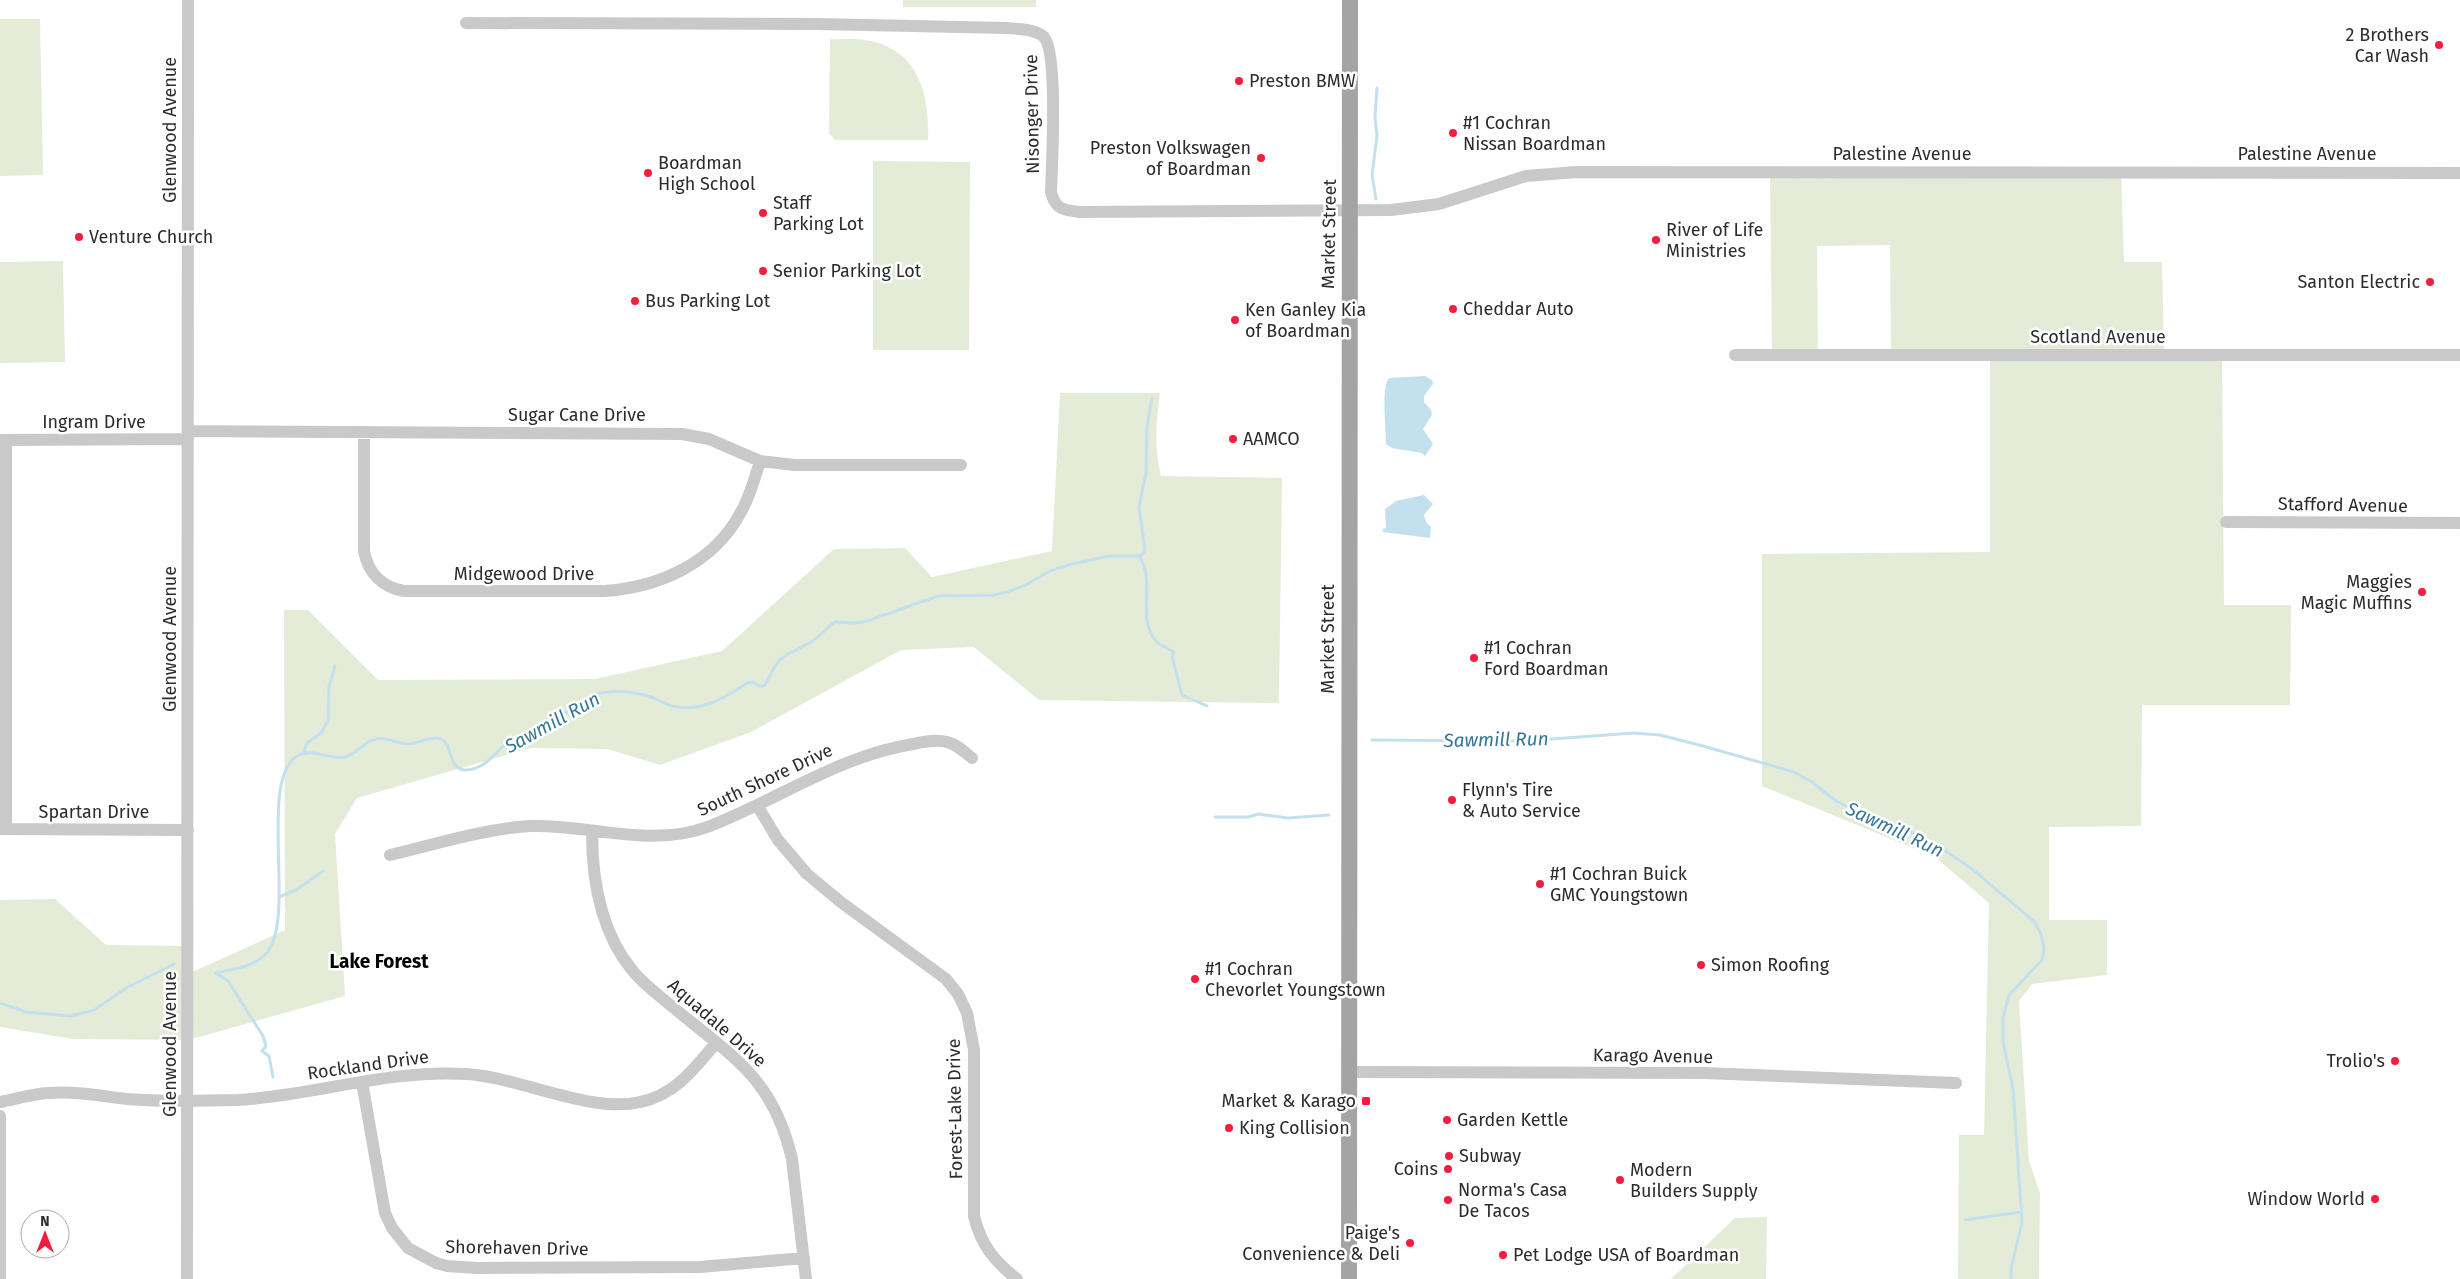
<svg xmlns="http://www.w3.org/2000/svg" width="2460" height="1279" viewBox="0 0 2460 1279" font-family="'Fira Sans',sans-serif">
  <rect width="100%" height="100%" fill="#fff"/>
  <path fill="#e4ecd8" d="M903,0H1036V7H903Z
    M0,19H40L43,175L0,176Z
    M830,39C842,40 853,38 865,40C918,48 930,93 928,140H835L829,133Z
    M873,161L970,162L969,350H873Z
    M1770,172H2121L2124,262H2162L2164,355H2222L2224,605H2291L2290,705H2142L2141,826L2049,827V920H2107V975L2032,984L2019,1001L2029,1161L2040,1193L2039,1279H1958L1959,1135H1984L1989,903L1935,857L1762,786V554L1990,552V355H1891L1890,245L1817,246L1818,355H1772Z
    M63,261L65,362L0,363V262Z
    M1060,393H1160C1156,421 1154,449 1161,476L1282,478L1279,703L1039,700L974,647L901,650L751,732L660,765L607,749L531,748L357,798L335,834L345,996L188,1040L73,1039L0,1027V900L55,899L106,945L188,946V974L285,930L284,610H308L378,680L595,679L722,651L834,549L905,548L932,577L1052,551Z
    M1767,1217L1766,1279H1671L1735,1218Z"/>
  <path fill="#c2e0ee" d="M1425,376L1432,380L1433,384L1424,396V402L1431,410L1432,415L1423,429L1433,444L1425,456L1422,453L1392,448L1386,444C1386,430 1381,387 1389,378Z
    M1424,495L1433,504L1424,515L1426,522L1431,527L1430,538L1383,532V529L1386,528L1385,509L1396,501Z"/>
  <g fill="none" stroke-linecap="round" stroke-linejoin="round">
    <path stroke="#c2e0ee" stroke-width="3" d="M1376,199L1372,175L1377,136L1375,117L1377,88
      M1139,556L1142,555L1145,550L1139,507L1146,473L1147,427L1152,398
      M1372,740L1524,741L1634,733L1660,735L1703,746L1794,772L1812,782L1836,801L1867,816L1907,830L1938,846L1971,868L2024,913L2035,922L2041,934L2044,949L2042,960L2009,995L2003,1018V1041L2013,1089L2022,1222L2011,1269V1279
      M304,754L306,744L321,733L328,721L329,687L335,666
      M1215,817H1248L1258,814L1288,818L1329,815
      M279,897L296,890L323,871
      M216,973C233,969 257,967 268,951C296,914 257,775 299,755C314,748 329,760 345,757C356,754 361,746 370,741C384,734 394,744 408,744C418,744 432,735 441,739C454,745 447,770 466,770C487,769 494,752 510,741C524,733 541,728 555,720C570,711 584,696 601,693C617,690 636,692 651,697C658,699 665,704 672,706C700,713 725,698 747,683L753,682L761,687L765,685C781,652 781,659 811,642C820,637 826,628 835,622L856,623L867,621L938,596L994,595L1007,592L1026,585L1050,571L1068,565L1109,556H1139C1157,582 1135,619 1157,642C1161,646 1169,649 1174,652L1172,656L1182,695L1207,706
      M216,973L228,981L263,1036L266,1046L262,1051L269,1056L273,1077
      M0,1003L26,1012L71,1016L94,1010L128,987L174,964
      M1965,1220L2021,1212"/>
    <path stroke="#c9c9c9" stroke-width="12" d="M466,23L817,24L1007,28C1019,29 1035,29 1044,37C1058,52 1052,166 1051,192C1055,209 1063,210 1079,212L1391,210L1439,204L1526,176L1577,172L2460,173
      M1735,355H2460
      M188,431L682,434L709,439L760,461L795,465H961
      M364,432V551C368,573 382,587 404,591H605C660,587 714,563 741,512C750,496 755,478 760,461
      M0,440L188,439
      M2226,522L2460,523
      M757,805L778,840L807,874L842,903L946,979L958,994L967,1013L974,1050V1216C981,1245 994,1261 1017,1279
      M0,829L188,830
      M6,829V440
      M592,832C592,880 600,931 632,970C644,985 660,996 674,1008C734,1058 773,1078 792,1159L806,1279
      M390,855C436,844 483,829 530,826C591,824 651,849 710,826C779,799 839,756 913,744C923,742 937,739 947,742C957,744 964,752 972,758
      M1349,1072L1704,1073L1956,1083
      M362,1082L385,1213L392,1228L408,1248L436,1263L447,1266L477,1268L700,1267L804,1258
      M0,1102C16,1099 32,1094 48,1093C75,1091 101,1096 127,1099C163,1102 201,1101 237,1100C314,1096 388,1069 466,1074C519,1077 591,1114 640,1102C675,1095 694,1069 716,1043
      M0,1116V1279
      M187,1279L188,0"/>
    <path stroke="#a4a4a4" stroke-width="16" d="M1349,1279L1350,0"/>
  </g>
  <g fill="#f41d3e" stroke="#fff" stroke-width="2">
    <circle cx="2439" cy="45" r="5"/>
    <circle cx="1239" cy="81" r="5"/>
    <circle cx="1453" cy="133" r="5"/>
    <circle cx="1261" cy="158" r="5"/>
    <circle cx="648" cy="173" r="5"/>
    <circle cx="763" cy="213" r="5"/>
    <circle cx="79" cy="237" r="5"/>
    <circle cx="1656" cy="240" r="5"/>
    <circle cx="763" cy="271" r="5"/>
    <circle cx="2430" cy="282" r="5"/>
    <circle cx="635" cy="301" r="5"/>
    <circle cx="1453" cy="309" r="5"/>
    <circle cx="1235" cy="320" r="5"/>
    <circle cx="1233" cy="439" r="5"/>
    <circle cx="2422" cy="592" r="5"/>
    <circle cx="1474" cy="658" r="5"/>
    <circle cx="1452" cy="800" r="5"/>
    <circle cx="1540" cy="884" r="5"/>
    <circle cx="1701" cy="965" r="5"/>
    <circle cx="1195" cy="979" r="5"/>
    <circle cx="2395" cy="1061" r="5"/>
    <rect x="1361" y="1096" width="10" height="10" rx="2.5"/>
    <circle cx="1447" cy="1120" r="5"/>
    <circle cx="1229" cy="1128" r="5"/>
    <circle cx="1449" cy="1156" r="5"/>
    <circle cx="1448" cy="1169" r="5"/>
    <circle cx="1620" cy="1180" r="5"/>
    <circle cx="2375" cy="1199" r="5"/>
    <circle cx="1448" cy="1200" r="5"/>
    <circle cx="1410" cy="1243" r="5"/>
    <circle cx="1503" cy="1255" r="5"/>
  </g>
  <g text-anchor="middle" stroke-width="5" stroke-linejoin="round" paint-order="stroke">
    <g font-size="18" fill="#2c2c2c" stroke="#fff" text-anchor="start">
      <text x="2429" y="41" text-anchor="end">2 Brothers<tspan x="2429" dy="21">Car Wash</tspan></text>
      <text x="1249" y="87">Preston BMW</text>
      <text x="1463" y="129">#1 Cochran<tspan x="1463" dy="21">Nissan Boardman</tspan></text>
      <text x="1251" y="154" text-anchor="end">Preston Volkswagen<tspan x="1251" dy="21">of Boardman</tspan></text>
      <text x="658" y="169">Boardman<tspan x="658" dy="21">High School</tspan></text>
      <text x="773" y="209">Staff<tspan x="773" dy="21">Parking Lot</tspan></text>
      <text x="1666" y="236">River of Life<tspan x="1666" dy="21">Ministries</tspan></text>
      <text x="89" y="243">Venture Church</text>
      <text x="773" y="277">Senior Parking Lot</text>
      <text x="2420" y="288" text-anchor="end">Santon Electric</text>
      <text x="645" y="307">Bus Parking Lot</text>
      <text x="1463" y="315">Cheddar Auto</text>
      <text x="1245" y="316">Ken Ganley Kia<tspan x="1245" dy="21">of Boardman</tspan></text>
      <text x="1243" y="445">AAMCO</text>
      <text x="2412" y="588" text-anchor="end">Maggies<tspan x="2412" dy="21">Magic Muffins</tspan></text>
      <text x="1484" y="654">#1 Cochran<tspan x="1484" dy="21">Ford Boardman</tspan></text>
      <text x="1462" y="796">Flynn's Tire<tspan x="1462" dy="21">&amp; Auto Service</tspan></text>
      <text x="1550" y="880">#1 Cochran Buick<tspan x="1550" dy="21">GMC Youngstown</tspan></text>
      <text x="1711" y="971">Simon Roofing</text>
      <text x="1205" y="975">#1 Cochran<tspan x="1205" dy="21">Chevorlet Youngstown</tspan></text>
      <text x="2385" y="1067" text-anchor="end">Trolio's</text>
      <text x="1356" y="1107" text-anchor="end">Market &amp; Karago</text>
      <text x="1457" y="1126">Garden Kettle</text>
      <text x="1239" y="1134">King Collision</text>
      <text x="1459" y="1162">Subway</text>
      <text x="1438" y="1175" text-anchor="end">Coins</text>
      <text x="1630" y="1176">Modern<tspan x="1630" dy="21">Builders Supply</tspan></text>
      <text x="1458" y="1196">Norma's Casa<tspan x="1458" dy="21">De Tacos</tspan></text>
      <text x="2365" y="1205" text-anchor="end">Window World</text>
      <text x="1400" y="1239" text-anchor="end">Paige's<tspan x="1400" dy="21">Convenience &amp; Deli</tspan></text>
      <text x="1513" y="1261">Pet Lodge USA of Boardman</text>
    </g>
    <g font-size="18" fill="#2c2c2c" stroke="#fff">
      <text transform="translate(1032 114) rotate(-91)" y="6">Nisonger Drive</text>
      <text transform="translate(170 130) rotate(-90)" y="6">Glenwood Avenue</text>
      <text x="1902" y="160">Palestine Avenue</text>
      <text x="2307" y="160">Palestine Avenue</text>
      <text transform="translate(1329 234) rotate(-89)" y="6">Market Street</text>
      <text x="2098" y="343">Scotland Avenue</text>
      <text x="577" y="421">Sugar Cane Drive</text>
      <text x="94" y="428">Ingram Drive</text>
      <text transform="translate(2343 505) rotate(1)" y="6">Stafford Avenue</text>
      <text x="524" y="580">Midgewood Drive</text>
      <text transform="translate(170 639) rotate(-90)" y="6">Glenwood Avenue</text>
      <text transform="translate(1328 639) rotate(-90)" y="6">Market Street</text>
      <text transform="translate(765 780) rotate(-25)" y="6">South Shore Drive</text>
      <text x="94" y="818">Spartan Drive</text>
      <text transform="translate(717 1023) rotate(41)" y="6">Aquadale Drive</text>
      <text transform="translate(170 1044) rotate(-90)" y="6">Glenwood Avenue</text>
      <text transform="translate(1653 1056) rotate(1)" y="6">Karago Avenue</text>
      <text transform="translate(368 1065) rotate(-8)" y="6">Rockland Drive</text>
      <text transform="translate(955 1109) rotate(-91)" y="6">Forest-Lake Drive</text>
      <text transform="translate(517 1248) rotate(1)" y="6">Shorehaven Drive</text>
    </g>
    <g font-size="19" font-style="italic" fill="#347795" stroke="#fff">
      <text transform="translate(552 722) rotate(-29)" y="7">Sawmill Run</text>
      <text transform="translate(1496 739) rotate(-1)" y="7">Sawmill Run</text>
      <text transform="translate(1895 829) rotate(25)" y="7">Sawmill Run</text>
    </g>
    <g font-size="19" font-weight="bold" fill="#000" stroke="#fff">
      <text x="379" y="968">Lake Forest</text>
    </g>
  </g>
  <g transform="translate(45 1234)"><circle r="24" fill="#ffffff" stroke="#ababab"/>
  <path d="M0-4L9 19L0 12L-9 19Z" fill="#f41d3e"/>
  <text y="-8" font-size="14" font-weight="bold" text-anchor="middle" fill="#2c2c2c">N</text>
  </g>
</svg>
